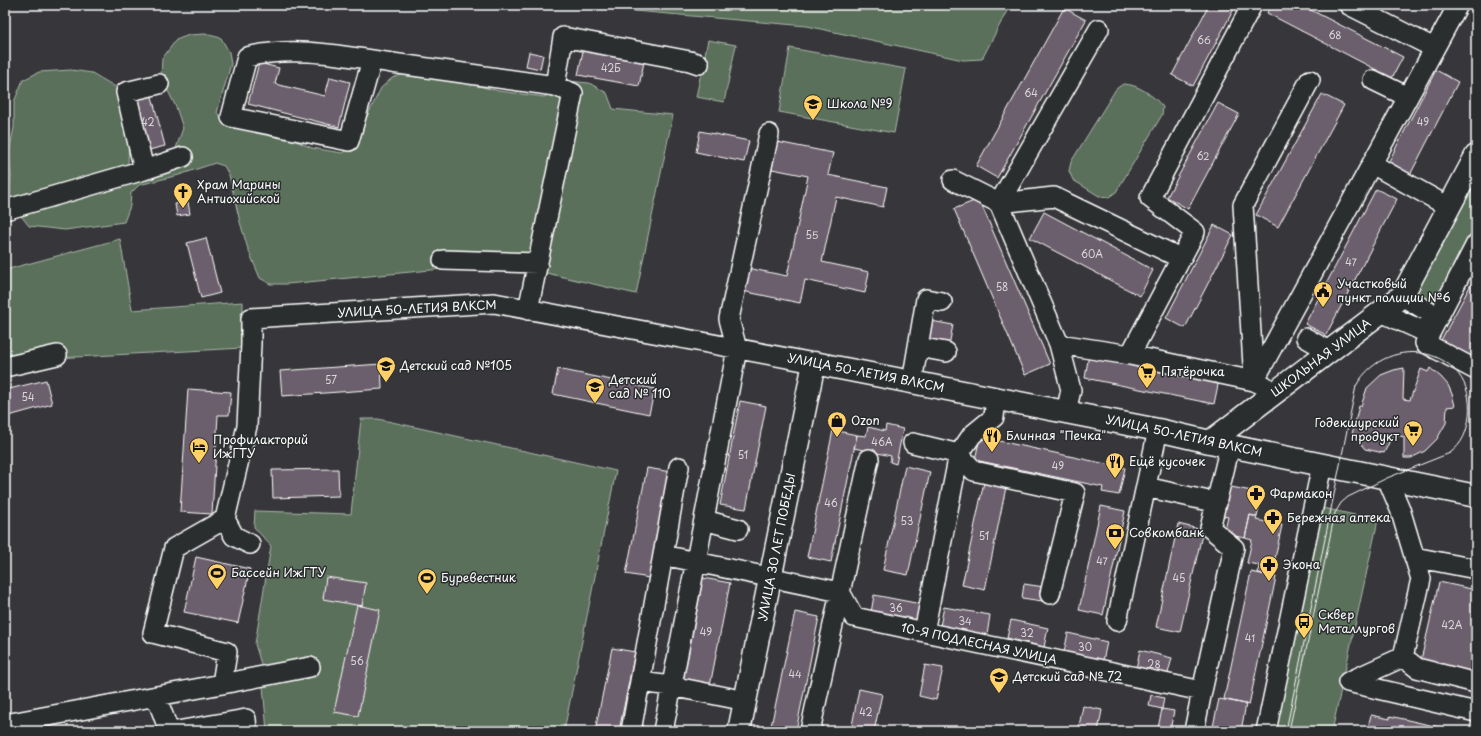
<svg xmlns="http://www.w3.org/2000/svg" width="1481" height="736" viewBox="0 0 1481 736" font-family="'Playpen Sans',sans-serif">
  <rect width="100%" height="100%" fill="#37373b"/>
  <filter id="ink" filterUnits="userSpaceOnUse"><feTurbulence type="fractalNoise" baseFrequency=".025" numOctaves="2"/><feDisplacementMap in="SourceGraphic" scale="8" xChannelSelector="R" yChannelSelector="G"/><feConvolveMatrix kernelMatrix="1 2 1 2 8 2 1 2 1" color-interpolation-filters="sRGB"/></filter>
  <g filter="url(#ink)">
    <path fill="#5a6f5a" stroke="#acb7ac" d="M565,5H1010L982,59L963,60L807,26Z
      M205,34L221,38L229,52L231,64L217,113L225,120L268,129L312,148L342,153L352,147L381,88L392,78L404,74L420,72L499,91L544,97L560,89L568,81L589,83L607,93L613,109L673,115L636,294L491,260L462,267L287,284H270L260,278L248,249L240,222L229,175L224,166L215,163L179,175L139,185L131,193L130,206L124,222L65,230L29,226L10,202L11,175L9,153L14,127V102L23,80L39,72L71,70L92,73L119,89L129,141L128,163L135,175L173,157L183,128L176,107L161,77L162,59L176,40L189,35Z
      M708,40L736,45L724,102L696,97Z
      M790,48L906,69L894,133L779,112Z
      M1123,84C1138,84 1154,96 1163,107L1162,115L1116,192L1109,197L1099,196L1073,180L1069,171L1071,162L1116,89Z
      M1476,173V249L1443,309L1412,294Z
      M120,239L132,310L243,302V348L56,358L5,370V270Z
      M361,419H378L616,471L564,731H267L261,664L255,644L271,546L254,527L255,511L351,514Z
      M1318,507L1378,520L1332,731H1271Z"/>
    <path fill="#6c5f6d" stroke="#fff" d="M1209,5H1236L1193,86L1172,75Z
      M1271,5H1301L1403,57L1392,78L1267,13Z
      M1064,8L1086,20L997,178L976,166Z
      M583,51L644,62L639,86L578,75Z
      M529,52L543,55L540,69L526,66Z
      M259,63L279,68L275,84L325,96L330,77L350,82L339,127L248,104Z
      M1436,70L1458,82L1410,175L1388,163Z
      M151,93L165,146L145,151L131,98Z
      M1322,94L1344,105L1278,227L1256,215Z
      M1218,103L1239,114L1188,209L1167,197Z
      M700,131L749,141L744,162L696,152Z
      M772,141L833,153L828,175L887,187L883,207L836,197L822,262L869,272L865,293L805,280L800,303L742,291L747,268L787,276L808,176L767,168Z
      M1376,189L1397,199L1326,335L1305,324Z
      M979,199L1050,364L1025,375L954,209Z
      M188,202L190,214L177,216L175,204Z
      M1044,212L1153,270L1140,296L1030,238Z
      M1214,225L1233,235L1185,328L1166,318Z
      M206,238L220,293L201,298L187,243Z
      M1476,275V358L1473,357L1470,361L1439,344Z
      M931,321L953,325L949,346L927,343Z
      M1089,354L1219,380L1214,404L1085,378Z
      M381,364L382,389L282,396L280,371Z
      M1404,368L1403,399L1410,400L1421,369L1428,372L1430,368L1441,377L1448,385L1452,394L1455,406L1447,407L1446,423L1437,439L1425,451L1411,458H1404V437L1393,434L1384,453L1365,449L1352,434L1359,406H1361L1367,388L1381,375L1394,370Z
      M558,369L655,389L649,414L553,394Z
      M46,380L52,404L5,417V390Z
      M188,389L231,392L229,415H218L212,514L180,512Z
      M740,401L766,406L746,509L720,505Z
      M886,425L903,429L896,464L890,462L891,456L854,448L857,435L866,436L868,427L885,431Z
      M833,430L857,435L831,562L807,557Z
      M980,437L1125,468L1119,495L1102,492L1103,487L975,460Z
      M905,466L930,472L908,575L883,570Z
      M647,468L671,472L649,578L626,574Z
      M338,469L339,496L273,498L272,470Z
      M984,482L1006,487L985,590L962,585Z
      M1226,486L1262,493L1257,517L1250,515L1245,538L1224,534L1228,517L1219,515Z
      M1101,506L1125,511L1103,615L1079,610Z
      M1250,515L1257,517L1256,520L1282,525L1273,568H1269L1268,575L1258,573L1259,565L1247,563L1252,540L1245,538Z
      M1178,524L1203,530L1180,632L1156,627Z
      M196,557L250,569L238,623L184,612Z
      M1251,572L1276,577L1249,705L1224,699Z
      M326,577L366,583L362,606L323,599Z
      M703,578L730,583L710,686L683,681Z
      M1439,582L1476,590V673L1421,660Z
      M1024,584L1044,587L1042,601L1022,598Z
      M874,595L921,604L918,621L871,613Z
      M357,605L380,610L358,716L334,712Z
      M944,607L990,615L987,635L940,626Z
      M795,612L819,617L796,731H770Z
      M1011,620L1048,628L1044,647L1007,638Z
      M1068,633L1107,642L1103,661L1064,652Z
      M612,648L635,652L619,731H595Z
      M1140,650L1172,658L1167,677L1136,669Z
      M925,665L943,668L936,700L919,696Z
      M859,689L882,694L874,731H851Z
      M1151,695L1164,698L1162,709L1149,706Z
      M1219,699L1246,704L1241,731H1212Z
      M1083,706L1102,710L1098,731H1078Z
      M1162,709L1174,711L1170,730L1158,728Z
      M1371,715L1390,719V716L1456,731H1367Z"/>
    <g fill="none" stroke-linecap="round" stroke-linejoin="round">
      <defs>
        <path id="minor" d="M1349,5L1434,48
          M372,60L349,141L231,117L247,57C294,45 344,56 392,63C446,71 501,78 555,86L563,37L690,61L699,64
          M1373,80L1408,97
          M1372,164L1449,207
          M144,170L183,157
          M953,180L999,203L1054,197L1180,258
          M999,203L1059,344L1071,390L1066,412
          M999,203L1099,29
          M5,210L144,170L126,92L159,84
          M1476,244L1425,343L1476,370
          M443,260L538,263
          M528,310L573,93L555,86
          M1381,312L1425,332L1434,315L1402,296
          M1306,338L1322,347L1326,354
          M1059,344L1130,355L1254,381L1265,386
          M918,347L946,352
          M1130,355L1195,232L1150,198L1252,5
          M5,367L57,355
          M1254,381L1458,5
          M1254,381L1243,205L1310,80
          M912,382L926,299L942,302
          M913,443L959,454L974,471L1075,493L1050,594
          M1146,487L1217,503
          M704,520L738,529
          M250,544L234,536L225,519L247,426L251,344V318L494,303L814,363
          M663,555L840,592L854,617L1202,691
          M1414,557L1476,569
          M1117,621L1158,430
          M924,632L959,454L972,435L994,417L996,398
          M1403,657L1417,668L1476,683
          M640,682L671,686L746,701
          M1348,682L1403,657L1421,579L1400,509L1387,478
          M1348,682L1476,712
          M222,684L310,667
          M156,696L169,731
          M5,724L222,684L227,652L153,633L174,548L225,519
          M177,731L246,719L247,731
          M631,731L679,467
          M663,731L737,349L729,319L769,134
          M810,731L869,459
          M1194,731L1202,691L1234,548L1210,528L1230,446
          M1266,731L1322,465"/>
        <path id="major" d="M1210,442L1402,296L1476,156
          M739,731L814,363L1158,430L1210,442L1476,496"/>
      </defs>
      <use href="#minor" stroke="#fff" stroke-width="22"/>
      <use href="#major" stroke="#fff" stroke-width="25"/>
      <use href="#minor" stroke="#2a2d2e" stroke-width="19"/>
      <use href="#major" stroke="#2a2d2e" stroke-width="22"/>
      <path stroke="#fff" stroke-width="1" d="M1286,731L1356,386C1387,330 1476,347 1469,416C1467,432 1463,443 1450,453L1387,478L1348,497L1341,503L1335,513L1289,731"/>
    </g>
  </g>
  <defs>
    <symbol id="school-pin" viewBox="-11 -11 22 30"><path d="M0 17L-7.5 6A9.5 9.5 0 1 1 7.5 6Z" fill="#ffd166" stroke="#2a2d2e"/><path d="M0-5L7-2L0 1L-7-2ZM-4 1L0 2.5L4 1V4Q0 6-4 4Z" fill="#111"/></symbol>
    <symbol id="church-pin" viewBox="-11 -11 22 30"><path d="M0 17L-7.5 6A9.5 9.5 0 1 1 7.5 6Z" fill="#ffd166" stroke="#2a2d2e"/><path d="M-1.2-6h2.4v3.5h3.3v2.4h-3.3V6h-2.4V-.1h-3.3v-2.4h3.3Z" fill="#111"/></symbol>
    <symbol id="civic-pin" viewBox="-11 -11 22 30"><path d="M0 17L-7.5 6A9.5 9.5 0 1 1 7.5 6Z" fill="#ffd166" stroke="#2a2d2e"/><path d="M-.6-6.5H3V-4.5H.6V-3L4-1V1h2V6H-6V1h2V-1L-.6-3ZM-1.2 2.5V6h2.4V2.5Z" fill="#111"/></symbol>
    <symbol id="supermarket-pin" viewBox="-11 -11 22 30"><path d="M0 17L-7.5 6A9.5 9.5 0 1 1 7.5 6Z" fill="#ffd166" stroke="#2a2d2e"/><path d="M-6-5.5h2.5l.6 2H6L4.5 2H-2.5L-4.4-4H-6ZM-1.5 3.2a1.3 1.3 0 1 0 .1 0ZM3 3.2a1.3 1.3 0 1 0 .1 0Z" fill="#111"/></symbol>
    <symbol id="shop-pin" viewBox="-11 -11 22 30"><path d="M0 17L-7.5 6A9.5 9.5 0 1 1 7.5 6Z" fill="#ffd166" stroke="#2a2d2e"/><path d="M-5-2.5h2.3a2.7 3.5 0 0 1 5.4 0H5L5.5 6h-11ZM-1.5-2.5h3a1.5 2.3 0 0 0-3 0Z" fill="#111"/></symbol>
    <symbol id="restaurant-pin" viewBox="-11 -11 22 30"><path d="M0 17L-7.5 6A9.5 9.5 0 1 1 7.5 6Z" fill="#ffd166" stroke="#2a2d2e"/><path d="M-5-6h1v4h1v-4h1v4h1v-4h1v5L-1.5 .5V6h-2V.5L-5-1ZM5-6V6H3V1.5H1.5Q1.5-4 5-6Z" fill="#111"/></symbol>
    <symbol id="hotel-pin" viewBox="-11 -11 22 30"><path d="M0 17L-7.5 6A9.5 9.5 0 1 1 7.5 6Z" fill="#ffd166" stroke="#2a2d2e"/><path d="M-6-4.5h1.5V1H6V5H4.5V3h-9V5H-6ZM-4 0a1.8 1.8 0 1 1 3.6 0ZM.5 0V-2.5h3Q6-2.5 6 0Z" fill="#111"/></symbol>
    <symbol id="pharmacy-pin" viewBox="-11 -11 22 30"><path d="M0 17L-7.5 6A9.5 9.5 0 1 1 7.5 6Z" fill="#ffd166" stroke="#2a2d2e"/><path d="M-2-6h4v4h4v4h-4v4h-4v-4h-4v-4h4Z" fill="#111"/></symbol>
    <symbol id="bank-pin" viewBox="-11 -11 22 30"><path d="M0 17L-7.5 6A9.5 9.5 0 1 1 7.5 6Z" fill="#ffd166" stroke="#2a2d2e"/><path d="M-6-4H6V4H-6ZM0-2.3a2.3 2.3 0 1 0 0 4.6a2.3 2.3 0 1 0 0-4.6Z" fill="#111"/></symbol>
    <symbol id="stadium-pin" viewBox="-11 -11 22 30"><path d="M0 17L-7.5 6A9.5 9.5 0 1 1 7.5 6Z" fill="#ffd166" stroke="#2a2d2e"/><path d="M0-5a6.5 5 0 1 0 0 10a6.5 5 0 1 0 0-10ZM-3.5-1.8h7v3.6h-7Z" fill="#111"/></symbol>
    <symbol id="bus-pin" viewBox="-11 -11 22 30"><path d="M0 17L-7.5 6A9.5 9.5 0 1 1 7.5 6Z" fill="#ffd166" stroke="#2a2d2e"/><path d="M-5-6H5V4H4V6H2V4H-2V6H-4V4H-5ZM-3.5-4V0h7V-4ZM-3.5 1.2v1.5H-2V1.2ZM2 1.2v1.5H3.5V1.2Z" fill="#111"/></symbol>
  </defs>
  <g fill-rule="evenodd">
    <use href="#school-pin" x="802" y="93" width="22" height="30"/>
    <use href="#church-pin" x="172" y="181" width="22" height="30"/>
    <use href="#civic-pin" x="1312" y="280" width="22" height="30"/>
    <use href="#school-pin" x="375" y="355" width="22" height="30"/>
    <use href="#supermarket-pin" x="1136" y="361" width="22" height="30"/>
    <use href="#school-pin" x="584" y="376" width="22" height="30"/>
    <use href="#shop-pin" x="826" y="410" width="22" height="30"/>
    <use href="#supermarket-pin" x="1402" y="419" width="22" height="30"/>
    <use href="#restaurant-pin" x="981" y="425" width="22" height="30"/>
    <use href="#hotel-pin" x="188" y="436" width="22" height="30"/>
    <use href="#restaurant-pin" x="1104" y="451" width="22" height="30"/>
    <use href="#pharmacy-pin" x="1245" y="483" width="22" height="30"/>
    <use href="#pharmacy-pin" x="1262" y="507" width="22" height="30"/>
    <use href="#bank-pin" x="1104" y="522" width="22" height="30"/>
    <use href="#pharmacy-pin" x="1258" y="554" width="22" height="30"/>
    <use href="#stadium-pin" x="206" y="562" width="22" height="30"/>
    <use href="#stadium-pin" x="416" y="567" width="22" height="30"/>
    <use href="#bus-pin" x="1293" y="611" width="22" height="30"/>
    <use href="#school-pin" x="988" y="666" width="22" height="30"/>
  </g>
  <g text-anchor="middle" stroke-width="3" stroke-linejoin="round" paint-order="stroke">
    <g font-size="10" fill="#dad7da">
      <text x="1335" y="39">68</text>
      <text x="1204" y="44">66</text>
      <text x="611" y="72">42Б</text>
      <text x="1031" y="97">64</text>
      <text x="148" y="126">42</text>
      <text x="1423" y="126">49</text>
      <text x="1203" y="160">62</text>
      <text x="812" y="239">55</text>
      <text x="1092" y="258">60А</text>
      <text x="1351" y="266">47</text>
      <text x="1002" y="291">58</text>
      <text x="331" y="384">57</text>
      <text x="28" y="401">54</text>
      <text x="882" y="446">46А</text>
      <text x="743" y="459">51</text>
      <text x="1058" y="470">49</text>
      <text x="831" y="507">46</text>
      <text x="907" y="525">53</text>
      <text x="984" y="540">51</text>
      <text x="1102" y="565">47</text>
      <text x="1179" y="582">45</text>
      <text x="896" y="612">36</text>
      <text x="965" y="625">34</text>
      <text x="1452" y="629">42А</text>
      <text x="706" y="636">49</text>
      <text x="1027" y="637">32</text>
      <text x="1250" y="642">41</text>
      <text x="1085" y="651">30</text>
      <text x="357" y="665">56</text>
      <text x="1154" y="668">28</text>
      <text x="795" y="678">44</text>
      <text x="866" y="716">42</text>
    </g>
    <g font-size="12" fill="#fff" stroke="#2a2d2e" text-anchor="start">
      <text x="827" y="108">Школа №9</text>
      <text x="197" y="189">Храм Марины<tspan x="197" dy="14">Антиохийской</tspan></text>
      <text x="1337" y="288">Участковый<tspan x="1337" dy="14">пункт полиции №6</tspan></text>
      <text x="400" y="370">Детский сад №105</text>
      <text x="1161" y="376">Пятёрочка</text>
      <text x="609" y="384">Детский<tspan x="609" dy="14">сад № 110</tspan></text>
      <text x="851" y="425">Ozon</text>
      <text x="1399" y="427" text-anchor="end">Годекшурский<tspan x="1399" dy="14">продукт</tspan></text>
      <text x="1006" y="440">Блинная "Печка"</text>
      <text x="213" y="444">Профилакторий<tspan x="213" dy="14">ИжГТУ</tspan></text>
      <text x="1129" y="466">Ещё кусочек</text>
      <text x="1270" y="498">Фармакон</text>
      <text x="1287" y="522">Бережная аптека</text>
      <text x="1129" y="537">Совкомбанк</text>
      <text x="1283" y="569">Экона</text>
      <text x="231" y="577">Бассейн ИжГТУ</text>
      <text x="441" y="582">Буревестник</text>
      <text x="1318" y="619">Сквер<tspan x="1318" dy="14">Металлургов</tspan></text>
      <text x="1013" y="681">Детский сад № 72</text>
    </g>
    <g font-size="12" fill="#fff" stroke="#2a2d2e">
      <text transform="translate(417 309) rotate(-3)" y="4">УЛИЦА 50-ЛЕТИЯ ВЛКСМ</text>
      <text transform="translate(1321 358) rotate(-37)" y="4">ШКОЛЬНАЯ УЛИЦА</text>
      <text transform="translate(866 373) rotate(11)" y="4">УЛИЦА 50-ЛЕТИЯ ВЛКСМ</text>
      <text transform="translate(1184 436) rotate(12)" y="4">УЛИЦА 50-ЛЕТИЯ ВЛКСМ</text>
      <text transform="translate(777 547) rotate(-79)" y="4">УЛИЦА 30 ЛЕТ ПОБЕДЫ</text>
      <text transform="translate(979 644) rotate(12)" y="4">10-Я ПОДЛЕСНАЯ УЛИЦА</text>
    </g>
  </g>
  <rect width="1481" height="736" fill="none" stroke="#2a2d2e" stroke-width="20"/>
  <rect x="10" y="10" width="1461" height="716" fill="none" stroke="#fff" stroke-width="1.5" filter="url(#ink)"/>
</svg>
